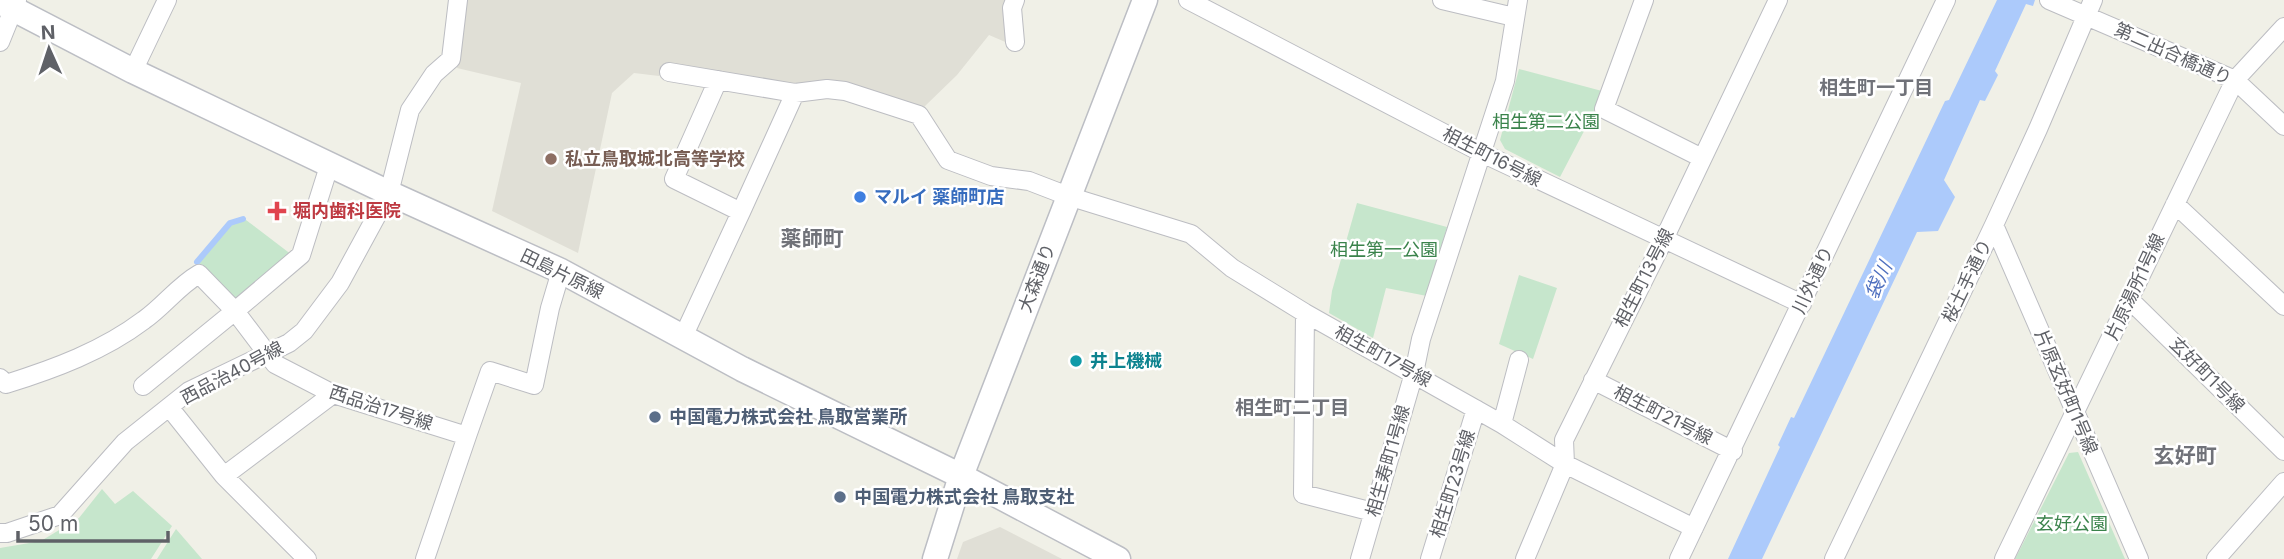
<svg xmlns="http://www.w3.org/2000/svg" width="2284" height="559" viewBox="0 0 2284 559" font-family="Inter,'Noto Sans JP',sans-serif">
  <rect width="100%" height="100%" fill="#f0f0e7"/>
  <path fill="#e0dfd6" d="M463,0H1010V44L989,35L957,75L923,108L668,66L659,76L634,73L612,93L578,253L492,211L521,83L457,68Z
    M1000,527L1062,559H957L963,542Z"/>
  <path fill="#c6e6cc" d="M1519,69L1602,91L1593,114L1560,177L1505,149L1500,140Z
    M1357,203L1447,227L1427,296L1386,288L1373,338L1329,313L1332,291Z
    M246,220L292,255L235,301H231L197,263L230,225Z
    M1519,275L1557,288L1533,359L1499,344Z
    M2078,452L2125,559H2015L2069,453Z
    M102,489L115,504L133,491L172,526L151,559H0V548L41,541L79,518Z
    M176,529L202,559H157Z"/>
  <path fill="#accafb" d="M1997,0H2035L2033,6L2026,4L1995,71L1998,75L1985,101L1980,100L1944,180L1955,197L1938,231L1917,232L1762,559H1728L1780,447L1778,445L1791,417L1794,418L1945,101L1949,100Z"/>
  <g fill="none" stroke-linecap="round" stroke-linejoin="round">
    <path stroke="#accafb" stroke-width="6" d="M197,262L230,223L243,219"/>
    <defs>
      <path id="street" d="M1015,0L1012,8L1015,42
        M1188,0L1482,153L1802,304
        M1442,0L1514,17
        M1644,0L1604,109L1702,158
        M2049,0L2235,80L2284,126
        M0,42L17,0
        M133,71L167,0
        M669,72L795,93L827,89L845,91L919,115L948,160L991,176L1029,181L1068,196L1191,234L1232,268L1305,313L1502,424L1565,464L1694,528
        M330,163L301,255L235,311L275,364L333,394L467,436L490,371L534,385L550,308L561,271
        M2175,204L2284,306
        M741,212L795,93
        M1994,225L2139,559
        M2129,299L2284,451
        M1305,313L1303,494L1373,512
        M683,337L741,212L674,179L718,80
        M0,378L6,384C54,369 103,351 144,320C164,306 178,286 199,274L235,311L143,386
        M1593,380L1733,451
        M169,407L224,476
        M1502,424L1519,360
        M0,533H7L60,515L125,442L189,391L289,343L304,331L340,283L389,193L410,110L434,74L451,59L458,0
        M307,559L224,476L333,394
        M425,559L467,436
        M1360,559L1414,373L1421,339L1505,81L1518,0
        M1430,559L1476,409
        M1525,559L1565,464L1564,440L1664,239L1778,0
        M1679,559L1946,0
        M1834,559L1994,225L2038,129L2093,0
        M2004,559L2235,80L2284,27
        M2216,559L2284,482"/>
      <path id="secondary" d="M0,2L133,71L389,193L561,271L742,369L961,476L1118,559
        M935,559L961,476L1145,0"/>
    </defs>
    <use href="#street" stroke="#bcbdc2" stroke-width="20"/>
    <use href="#secondary" stroke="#bcbec4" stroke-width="27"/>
    <use href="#street" stroke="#fff" stroke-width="18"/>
    <use href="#secondary" stroke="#fff" stroke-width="24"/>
  </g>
  <circle fill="#8d6e63" stroke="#fff" stroke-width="2.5" cx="551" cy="159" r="7"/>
  <circle fill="#3f7fe0" stroke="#fff" stroke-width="2.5" cx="860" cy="197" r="7"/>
  <path fill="#e0444e" stroke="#fff" stroke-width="2.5" d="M273.5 200.5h7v7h7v7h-7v7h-7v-7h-7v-7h7z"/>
  <circle fill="#0f9aa8" stroke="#fff" stroke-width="2.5" cx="1076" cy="361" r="7"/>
  <g fill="#5c6f8a" stroke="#fff" stroke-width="2.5">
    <circle cx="655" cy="417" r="7"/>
    <circle cx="840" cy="497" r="7"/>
  </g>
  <g text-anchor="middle" stroke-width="5" stroke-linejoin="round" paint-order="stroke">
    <g font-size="18" fill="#5f6167" stroke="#fff">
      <text transform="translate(2173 54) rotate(24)" y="6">第二出合橋通り</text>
      <text transform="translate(1492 157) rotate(27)" y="6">相生町16号線</text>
      <text transform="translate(562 274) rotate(26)" y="6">田島片原線</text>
      <text transform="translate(1037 278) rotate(-69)" y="6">大森通り</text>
      <text transform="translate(1644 278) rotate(-63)" y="6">相生町13号線</text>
      <text transform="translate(1813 280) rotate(-65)" y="6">川外通り</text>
      <text transform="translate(1967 281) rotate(-64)" y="6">桜土手通り</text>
      <text transform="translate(2135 287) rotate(-65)" y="6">片原湯所1号線</text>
      <text transform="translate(1383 356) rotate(29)" y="6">相生町17号線</text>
      <text transform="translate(232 373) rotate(-28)" y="6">西品治40号線</text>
      <text transform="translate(2207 375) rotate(45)" y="6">玄好町1号線</text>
      <text transform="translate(2066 392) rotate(67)" y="6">片原玄好町1号線</text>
      <text transform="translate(381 408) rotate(18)" y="6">西品治17号線</text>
      <text transform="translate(1663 415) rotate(27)" y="6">相生町21号線</text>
      <text transform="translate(1388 461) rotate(-74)" y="6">相生寿町1号線</text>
      <text transform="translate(1453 484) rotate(-73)" y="6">相生町23号線</text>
    </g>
    <g font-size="18" fill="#3a834b" stroke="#fff">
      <text x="1546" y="128">相生第二公園</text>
      <text x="1384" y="256">相生第一公園</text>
      <text x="2072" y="530">玄好公園</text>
    </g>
    <g font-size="18" font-weight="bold" fill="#785e54" stroke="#fff" text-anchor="start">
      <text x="565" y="165">私立鳥取城北高等学校</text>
    </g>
    <g font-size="18" font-weight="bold" fill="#366cbe" stroke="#fff" text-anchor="start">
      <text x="874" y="203">マルイ 薬師町店</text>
    </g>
    <g font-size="18" font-weight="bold" fill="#be3a42" stroke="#fff" text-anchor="start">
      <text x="293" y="217">堀内歯科医院</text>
    </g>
    <g font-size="18" font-weight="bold" fill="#0d838f" stroke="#fff" text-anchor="start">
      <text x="1090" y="367">井上機械</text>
    </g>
    <g font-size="18" font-weight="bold" fill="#4e5e75" stroke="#fff" text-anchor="start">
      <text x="669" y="423">中国電力株式会社 鳥取営業所</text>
      <text x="854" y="503">中国電力株式会社 鳥取支社</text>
    </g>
    <g font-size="19" font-weight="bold" fill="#707279" stroke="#fff">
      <text x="1876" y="94">相生町一丁目</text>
      <text x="1292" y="414">相生町二丁目</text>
    </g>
    <g font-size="19" font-style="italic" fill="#4f70bf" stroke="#fff">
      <text transform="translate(1878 280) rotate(-65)" y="7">袋川</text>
    </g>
    <g font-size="21" font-weight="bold" fill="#707279" stroke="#fff">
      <text x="812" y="246">薬師町</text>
      <text x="2185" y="463">玄好町</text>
    </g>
  </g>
  <g transform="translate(49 49) rotate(357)" stroke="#ffffff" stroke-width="5" paint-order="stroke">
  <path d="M0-5L12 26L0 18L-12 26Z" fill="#5f6167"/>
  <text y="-10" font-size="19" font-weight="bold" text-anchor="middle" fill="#5f6167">N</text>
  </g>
  <path d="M18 531v10h150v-10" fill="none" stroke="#5f6167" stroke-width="3.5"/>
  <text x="28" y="531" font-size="21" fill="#5f6167" stroke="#ffffff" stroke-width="5" paint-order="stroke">50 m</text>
</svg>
